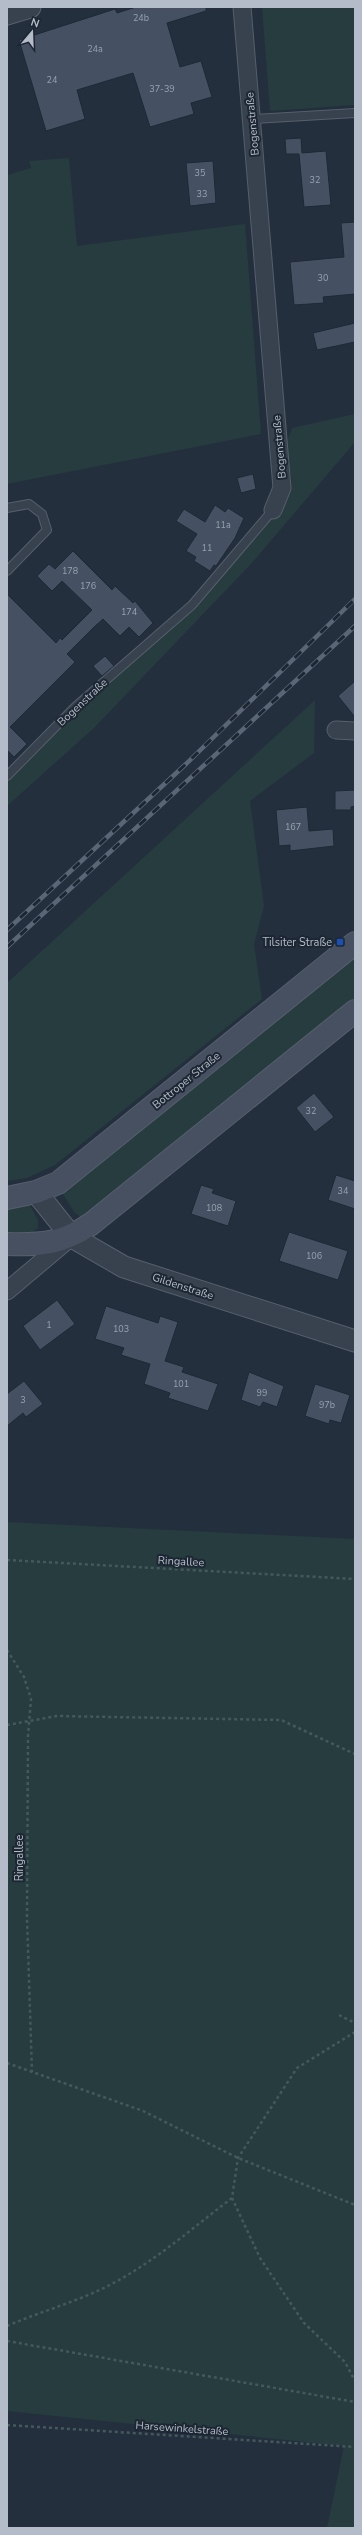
<svg xmlns="http://www.w3.org/2000/svg" width="362" height="2535" viewBox="0 0 362 2535" font-family="'Nunito Sans',sans-serif">
  <rect width="100%" height="100%" fill="#242f3e"/>
  <path fill="#263c3f" d="M262,7H355V105L270,111Z
    M69,158L77,246L245,224L261,434L7,484V175L31,168L29,161Z
    M355,414V442L251,564L94,728L7,806V781L43,741L181,619L289,492C297,474 283,464 285,446C286,440 291,434 292,428Z
    M315,700L314,753L250,801L264,906L254,944L262,999L55,1165L27,1178L7,1181V983Z
    M355,953V999L85,1216L81,1217L75,1213L62,1193Z
    M29,1204L38,1220V1228L33,1232L7,1234V1206Z
    M7,1522L355,1539V2528H327L344,2446L7,2411Z"/>
  <path fill="#455162" stroke="#1f2835" d="M136,7H206V11L167,23L180,67L201,61L212,97L191,103L194,114L150,127L133,73L77,90L85,119L46,131L19,40L115,9L117,13Z
    M301,138L302,153L326,151L331,205L304,207L299,154H286L285,139Z
    M213,161L216,203L190,206L186,163Z
    M355,222V294L323,297L324,303L294,305L290,262L344,257L341,223Z
    M355,323V342L317,350L313,333Z
    M253,474L256,489L241,493L237,478Z
    M215,505L225,512L228,508L244,518L235,538L216,566L214,565L210,571L194,561L196,557L186,551L197,534L176,521L184,509L205,522Z
    M73,551L112,590L115,586L133,603L135,601L153,623L139,637L129,627L120,636L103,619L92,629L67,654L75,662L10,727L27,744L14,757L7,750V594L56,643L60,638L62,640L92,610L62,581L52,591L37,576L49,564L55,569Z
    M105,656L114,666L102,676L93,666Z
    M355,681V717L338,696Z
    M355,790V806L351,807V810H335V791Z
    M307,807L309,831L333,829L334,846L290,851V845L279,846L276,810Z
    M314,1093L334,1117L315,1132L296,1108Z
    M336,1175L355,1181V1209L328,1200Z
    M201,1185L214,1189L212,1193L236,1201L228,1226L191,1214Z
    M289,1232L348,1251L338,1280L279,1261Z
    M57,1300L75,1324L40,1350L23,1326Z
    M106,1306L158,1323L160,1316L178,1322L165,1361L184,1367L182,1372L218,1384L208,1411L168,1398L170,1393L144,1384L150,1364L121,1355L124,1348L95,1339Z
    M249,1372L284,1386L277,1407L263,1402L260,1407L241,1400Z
    M24,1381L43,1404L26,1417L23,1413L7,1426V1394Z
    M315,1384L350,1395L341,1423L330,1420L329,1424L305,1416Z"/>
  <g fill="none" stroke-linecap="round" stroke-linejoin="round">
    <defs>
      <path id="service" d="M252,119L355,113
        M7,508L29,504L42,514L47,530L7,571
        M7,776L75,707L192,605L273,510"/>
      <path id="minor" d="M242,7L282,488L273,510
        M336,730L355,731
        M7,1291L70,1238"/>
      <path id="tertiary" d="M7,14L30,7
        M36,1192L72,1237L124,1267L355,1341"/>
      <path id="secondary" d="M7,1198L36,1192L58,1183L355,943
        M7,1244C41,1245 62,1244 91,1224L355,1011"/>
    </defs>
    <use href="#service" stroke="#565f6c" stroke-width="10"/>
    <use href="#minor" stroke="#565f6c" stroke-width="19"/>
    <use href="#tertiary" stroke="#565f6c" stroke-width="23"/>
    <use href="#secondary" stroke="#565f6c" stroke-width="24"/>
    <path stroke="#44595c" stroke-width="2.5" stroke-dasharray="3 3" stroke-linecap="butt" d="M7,1560L355,1579
      M7,1650L24,1677L31,1699L28,1736L27,1918L32,2072
      M7,1725L57,1716L281,1720L355,1754
      M339,2015L355,2023
      M355,2032L297,2068L238,2158L232,2198L260,2258L304,2323L345,2362L355,2381
      M7,2063L143,2111L238,2158L355,2205
      M7,2326C44,2310 84,2300 119,2280C160,2257 195,2226 232,2198
      M7,2341L355,2402
      M7,2425L355,2447"/>
    <use href="#service" stroke="#38414e" stroke-width="8"/>
    <use href="#minor" stroke="#38414e" stroke-width="17"/>
    <use href="#tertiary" stroke="#38414e" stroke-width="21"/>
    <use href="#secondary" stroke="#465061" stroke-width="22"/>
    <defs>
      <path id="rail" d="M7,930L186,764L355,599
        M7,947L355,626"/>
    </defs>
    <use href="#rail" stroke="#5a6575" stroke-width="4.5"/>
    <use href="#rail" stroke="#1d2633" stroke-width="3" stroke-dasharray="9" stroke-linecap="butt"/>
  </g>
  <rect fill="#1a4fb4" stroke="#1d2633" stroke-width="1.5" x="336" y="938" width="8" height="8" rx="2"/>
  <g text-anchor="middle" stroke-width="4" stroke-linejoin="round" paint-order="stroke">
    <g font-size="9" fill="#98a1af">
      <text x="141" y="21">24b</text>
      <text x="95" y="52">24a</text>
      <text x="52" y="83">24</text>
      <text x="162" y="92">37-39</text>
      <text x="200" y="176">35</text>
      <text x="315" y="183">32</text>
      <text x="202" y="197">33</text>
      <text x="323" y="281">30</text>
      <text x="223" y="528">11a</text>
      <text x="207" y="551">11</text>
      <text x="70" y="574">178</text>
      <text x="88" y="589">176</text>
      <text x="129" y="615">174</text>
      <text x="293" y="830">167</text>
      <text x="311" y="1114">32</text>
      <text x="343" y="1194">34</text>
      <text x="214" y="1211">108</text>
      <text x="314" y="1259">106</text>
      <text x="49" y="1328">1</text>
      <text x="121" y="1332">103</text>
      <text x="181" y="1387">101</text>
      <text x="262" y="1396">99</text>
      <text x="23" y="1403">3</text>
      <text x="327" y="1408">97b</text>
    </g>
    <g font-size="11" fill="#b4bcc9" stroke="#1d2633">
      <text transform="translate(252 124) rotate(-95)" y="4">Bogenstraße</text>
      <text transform="translate(279 447) rotate(-95)" y="4">Bogenstraße</text>
      <text transform="translate(82 702) rotate(-43)" y="4">Bogenstraße</text>
      <text transform="translate(186 1080) rotate(-39)" y="4">Bottroper Straße</text>
      <text transform="translate(183 1286) rotate(18)" y="4">Gildenstraße</text>
      <text transform="translate(181 1561) rotate(3)" y="4">Ringallee</text>
      <text transform="translate(19 1858) rotate(-90)" y="4">Ringallee</text>
      <text transform="translate(182 2428) rotate(4)" y="4">Harsewinkelstraße</text>
    </g>
    <g font-size="11" fill="#b4bcc9" stroke="#1d2633" text-anchor="end">
      <text x="332" y="946">Tilsiter Straße</text>
    </g>
  </g>
  <rect width="362" height="2535" fill="none" stroke="#b4bcc9" stroke-width="16"/>
  <g transform="translate(32 32) rotate(19)" stroke="#1d2633" stroke-width="3" paint-order="stroke">
  <path d="M0-3L7 15L0 10L-7 15Z" fill="#b4bcc9"/>
  <text y="-6" font-size="11" font-weight="bold" text-anchor="middle" fill="#b4bcc9">N</text>
  </g>
</svg>
